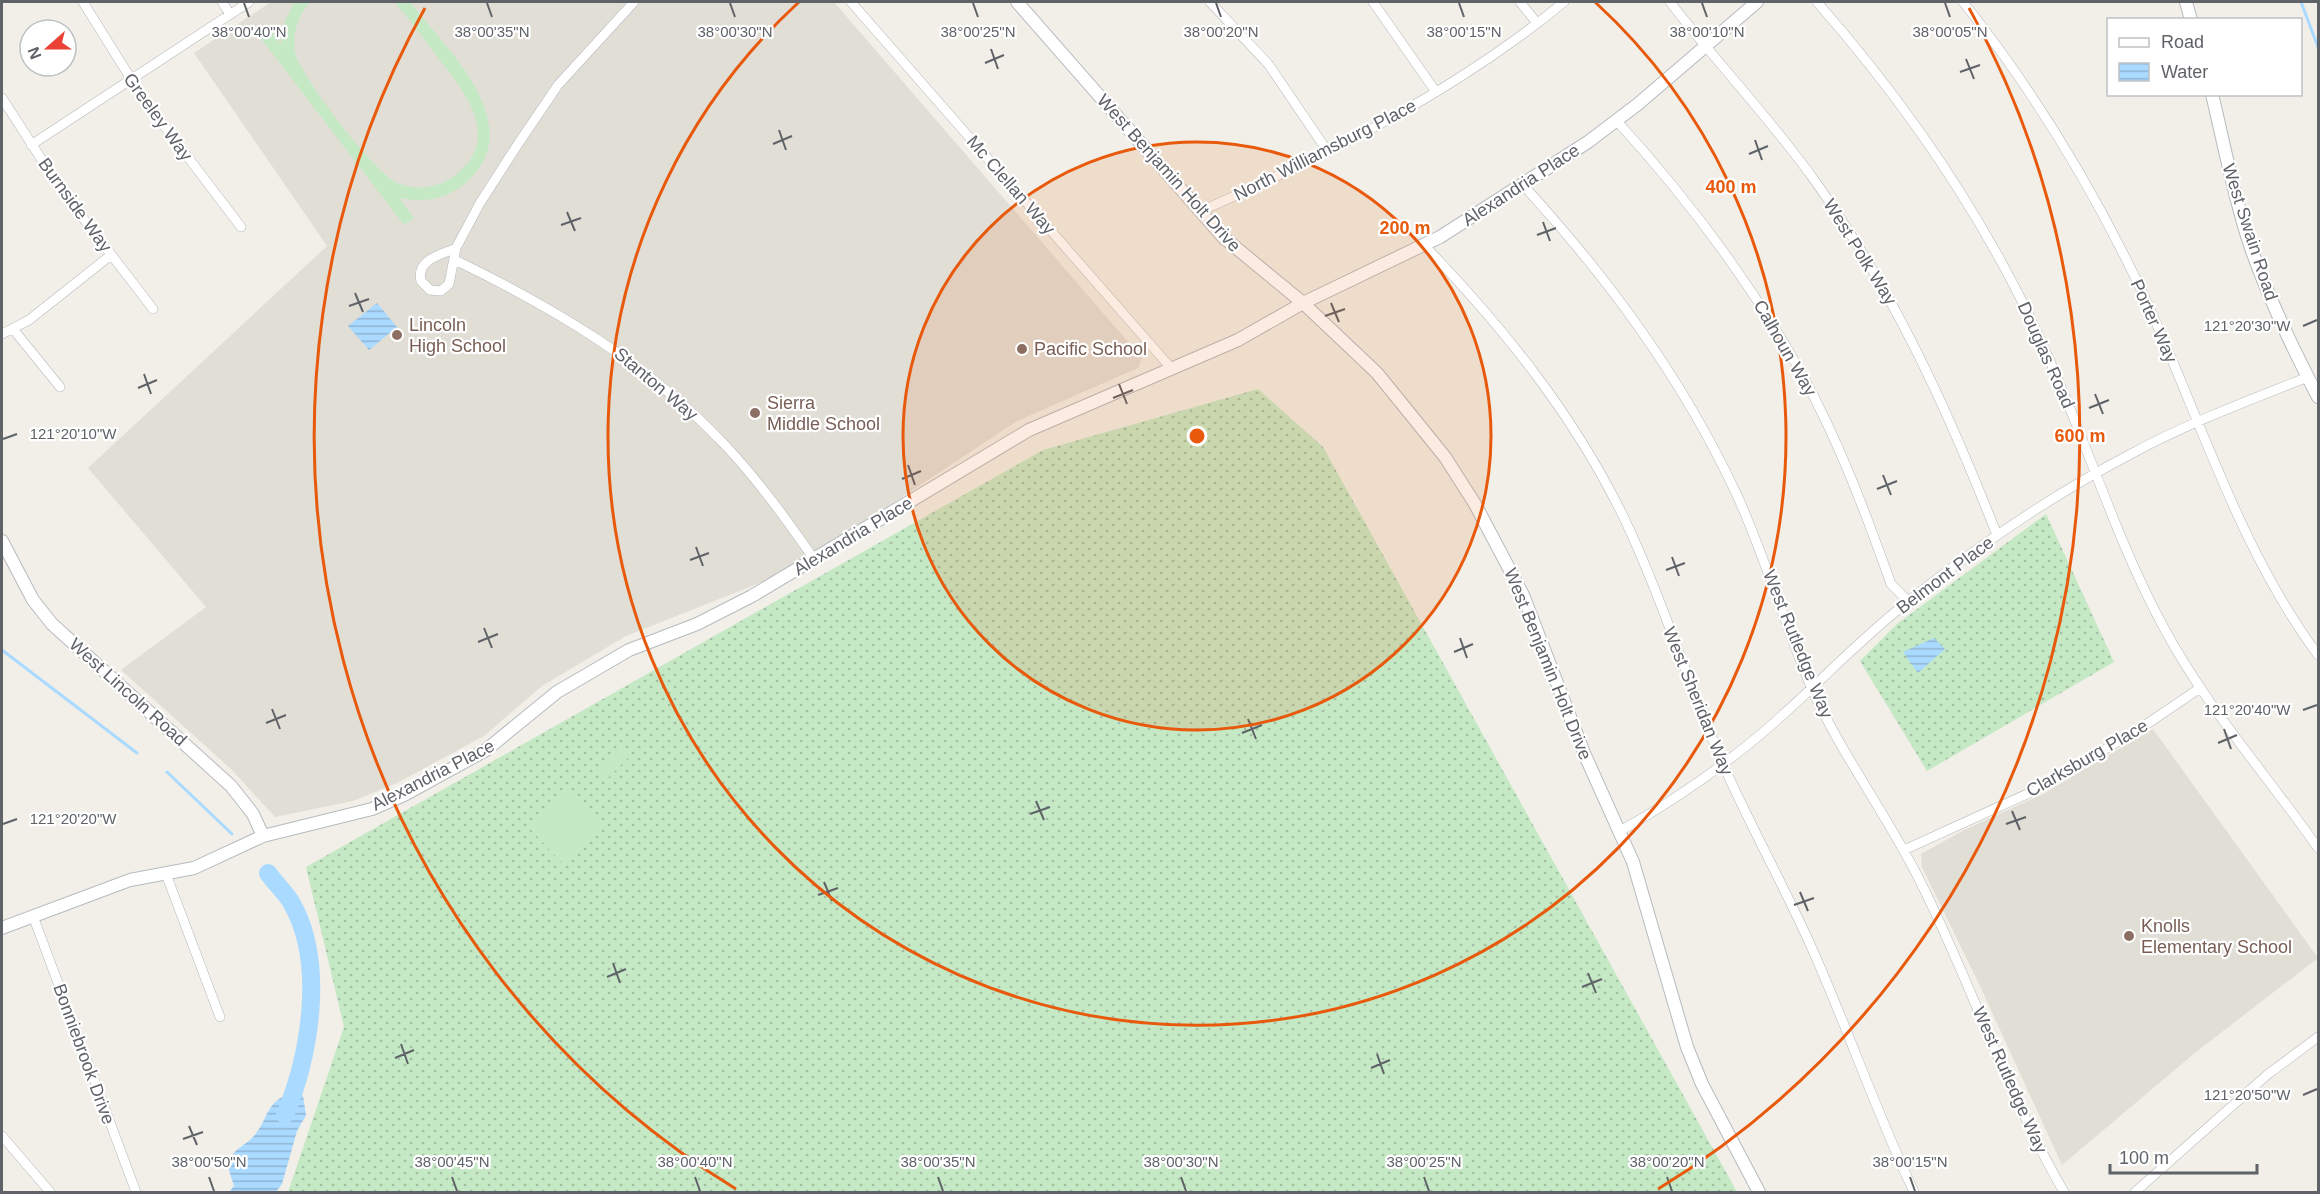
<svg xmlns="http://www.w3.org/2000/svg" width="2320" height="1194" viewBox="0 0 2320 1194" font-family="Helvetica,sans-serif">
  <defs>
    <pattern id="grass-dots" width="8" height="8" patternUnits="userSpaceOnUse" patternTransform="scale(1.5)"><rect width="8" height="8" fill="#c5e8c5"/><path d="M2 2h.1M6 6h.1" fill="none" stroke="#a3c0a4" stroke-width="1.8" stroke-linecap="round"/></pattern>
    <pattern id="water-rules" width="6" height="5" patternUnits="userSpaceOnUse" patternTransform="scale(1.5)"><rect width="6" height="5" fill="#aadaff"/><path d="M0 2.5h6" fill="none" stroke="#8eb4d2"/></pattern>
  </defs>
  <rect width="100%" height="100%" fill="#f1efe8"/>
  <path fill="#e1ded6" d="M271,2H834L1142,358L1138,368L1017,421L792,570L626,636L542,686L484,736L397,783L353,801L275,817L231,769L121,670L206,607L88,468L327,246L194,53Z
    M2153,729L2318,958L2196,1052L2062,1165L1980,986L1922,867L1921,854L1964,830L2043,794Z"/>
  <path fill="url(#grass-dots)" d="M1258,389L1323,447L1737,1192H288L344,1027L306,867L1043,450Z
    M2046,514L2114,662L1927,771L1860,661L1897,624Z"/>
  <path fill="#c5e8c5" d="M294,2H310C298,16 292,33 295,52C300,76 375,174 398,183C416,191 438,188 454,176C505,138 463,90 436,55C422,37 409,18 394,2H410C446,48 529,124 468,181C449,199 424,203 399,198L414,218L404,225L256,32L266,25L281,44L283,26Z
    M620,748L628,758L607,779L597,770Z
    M568,790L603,828L564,865L529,828Z"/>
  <path fill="url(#water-rules)" d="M377,303L397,327L369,350L348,326Z
    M1934,638L1945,649L1918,673L1903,652Z
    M298,1092L303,1096L306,1115L297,1131L282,1184L276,1192H229L234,1186L227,1164C232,1150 243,1147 253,1137C270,1119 264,1098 298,1092Z"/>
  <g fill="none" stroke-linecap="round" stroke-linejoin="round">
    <path stroke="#aadaff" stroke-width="3" d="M2301,2L2318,47
      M2,650L137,753
      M167,772L232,834"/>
    <path stroke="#aadaff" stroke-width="18" d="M268,873C275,883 285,892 291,902C326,962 310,1055 285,1115"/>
    <defs>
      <path id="street" d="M83,2L143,98L241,227
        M222,2L230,14
        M851,2L1171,368
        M1210,2L1269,65L1328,152
        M1373,2L1436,92
        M1520,2L1537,23
        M1670,2C1717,63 1770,118 1815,181C1894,292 1947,408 1997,535
        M1817,2C1911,109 1992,228 2049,359C2089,448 2117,542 2164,628C2207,708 2266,774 2318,848
        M1963,2C2035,92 2095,192 2144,296C2200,416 2238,547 2318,655
        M2,98L60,188L153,309
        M1616,120C1689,200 1752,284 1804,378C1840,444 1866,514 1891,584L1908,601
        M31,145L249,2
        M1523,185C1609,279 1682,378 1736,493C1765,556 1784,623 1811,687C1841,754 1888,816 1921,883C1972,985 2007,1094 2064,1192
        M1201,211C1329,154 1455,92 1564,2
        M1424,245C1503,327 1574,415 1624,518C1662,598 1688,683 1723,764C1751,828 1786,889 1814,953C1849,1032 1877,1114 1914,1192
        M456,248C441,255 416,259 421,281L430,290L441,291L449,284L456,248L480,203L518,144L558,85L634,2
        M455,260C554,308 647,363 724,444C758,480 786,519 814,559
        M13,329L60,387
        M2,334L29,320L111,255
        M1620,831C1670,803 1717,771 1761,734C1812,691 1857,641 1910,600C1979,545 2051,496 2129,455C2186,424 2247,401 2308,377
        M1904,850L2038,789L2141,728L2200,688
        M166,874L220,1017
        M33,916L136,1192
        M2,1136L50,1192
        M2135,1192L2267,1075L2318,1037"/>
      <path id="secondary" d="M1017,2L1223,237L1303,303L1377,373L1445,457L1475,504L1523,595L1584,753L1633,862L1687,1047L1702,1084L1759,1192
        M2186,2L2191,20
        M2212,94C2224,144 2233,193 2249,242C2267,296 2292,347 2318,397
        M2,541L33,600L52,624L231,786L253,814L263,836
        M2,928L130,880L194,868L263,836L372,809L404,795L486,750L557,692L629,650L697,624L752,596L1029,430L1238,340L1303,303L1440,237L1588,142L1638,104L1757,2"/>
    </defs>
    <use href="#street" stroke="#b5b8bc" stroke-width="10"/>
    <use href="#secondary" stroke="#b6babf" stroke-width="14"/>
    <use href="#street" stroke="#fff" stroke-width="9"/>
    <use href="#secondary" stroke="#fff" stroke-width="12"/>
  </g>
  <path fill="none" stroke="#5f6368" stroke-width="2" d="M244,3L249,17M487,3L492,17M730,3L735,17M973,3L978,17M1216,3L1221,17M1459,3L1464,17M1702,3L1707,17M1945,3L1950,17M991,49L998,69M1966,59L1974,79M985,63L1004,55M1960,72L1980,65M779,130L786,150M1755,140L1762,160M773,144L792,136M1749,154L1768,146M567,212L575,231M1543,222L1550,241M561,225L581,218M1537,235L1556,228M355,293L363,312M1331,303L1339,322M349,306L369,299M1325,316L1345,309M2303,326L2317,320M144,374L151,394M1119,384L1127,404M138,388L157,380M2095,394L2103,414M1113,398L1133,390M2089,408L2109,400M3,439L17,434M908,465L915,485M1883,475L1891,495M902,479L921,471M1877,489L1897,481M696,547L703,566M1672,557L1679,576M690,560L709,553M1666,570L1685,563M484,628L492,648M1460,638L1467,658M478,642L498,634M1454,652L1473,644M272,709L280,729M2303,710L2317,705M1248,719L1256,739M266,723L286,715M2224,729L2231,749M1242,733L1262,725M2218,743L2237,735M1036,801L1044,820M2012,811L2020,830M1030,814L1050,807M3,824L17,819M2006,824L2026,817M824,882L832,901M1800,892L1808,911M818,895L838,888M1794,905L1814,898M613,963L620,983M1588,973L1596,993M607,977L626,969M1582,987L1602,979M401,1044L408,1064M1377,1054L1384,1074M395,1058L414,1050M1371,1068L1390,1060M2303,1095L2317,1089M189,1126L197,1145M183,1139L203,1132M209,1177L214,1191M452,1177L457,1191M695,1177L700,1191M938,1177L943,1191M1181,1177L1186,1191M1424,1177L1429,1191M1667,1177L1672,1191M1910,1177L1915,1191"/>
  <circle cx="1197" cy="436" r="294" fill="#e8590c" fill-opacity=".12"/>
  <g fill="none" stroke="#e8590c" stroke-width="3">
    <circle cx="1197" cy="436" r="294"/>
    <path d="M1595 2A589 589 0 1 1 799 2"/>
    <path d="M736 1189A883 883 0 0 1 425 8M1969 8A883 883 0 0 1 1658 1189"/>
  </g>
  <g fill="#8d6e63" stroke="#fff" stroke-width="2">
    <circle cx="397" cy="335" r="6"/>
    <circle cx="1022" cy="349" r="6"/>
    <circle cx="755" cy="413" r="6"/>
    <circle cx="2129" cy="936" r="6"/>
  </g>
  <g text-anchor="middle" stroke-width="4.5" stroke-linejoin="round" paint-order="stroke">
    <g font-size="18" fill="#5f6368" stroke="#fff">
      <text transform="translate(158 117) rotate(54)" y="6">Greeley Way</text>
      <text transform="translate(1325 150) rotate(-27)" y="6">North Williamsburg Place</text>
      <text transform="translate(1169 173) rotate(48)" y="6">West Benjamin Holt Drive</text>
      <text transform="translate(1011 185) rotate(49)" y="6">Mc Clellan Way</text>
      <text transform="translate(1521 185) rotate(-33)" y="6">Alexandria Place</text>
      <text transform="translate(75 205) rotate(54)" y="6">Burnside Way</text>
      <text transform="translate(2250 232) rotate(72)" y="6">West Swain Road</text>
      <text transform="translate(1860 252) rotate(58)" y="6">West Polk Way</text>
      <text transform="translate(2154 321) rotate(66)" y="6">Porter Way</text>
      <text transform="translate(1785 348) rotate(60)" y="6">Calhoun Way</text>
      <text transform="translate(2046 355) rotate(66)" y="6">Douglas Road</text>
      <text transform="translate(656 384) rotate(40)" y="6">Stanton Way</text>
      <text transform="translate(853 536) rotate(-31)" y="6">Alexandria Place</text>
      <text transform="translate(1945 575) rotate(-37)" y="6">Belmont Place</text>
      <text transform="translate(1798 644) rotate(68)" y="6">West Rutledge Way</text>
      <text transform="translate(1548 664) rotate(68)" y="6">West Benjamin Holt Drive</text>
      <text transform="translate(128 692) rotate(42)" y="6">West Lincoln Road</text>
      <text transform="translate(1698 701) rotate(68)" y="6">West Sheridan Way</text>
      <text transform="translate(2087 758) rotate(-30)" y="6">Clarksburg Place</text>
      <text transform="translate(433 775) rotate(-27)" y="6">Alexandria Place</text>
      <text transform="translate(84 1054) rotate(70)" y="6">Bonniebrook Drive</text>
      <text transform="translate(2010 1080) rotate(66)" y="6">West Rutledge Way</text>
    </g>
    <g font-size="18" fill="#785e54" stroke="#fff" text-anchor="start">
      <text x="409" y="331">Lincoln<tspan x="409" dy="21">High School</tspan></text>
      <text x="1034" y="355">Pacific School</text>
      <text x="767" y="409">Sierra<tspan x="767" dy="21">Middle School</tspan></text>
      <text x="2141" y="932">Knolls<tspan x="2141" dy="21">Elementary School</tspan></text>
    </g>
  </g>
  <g font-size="15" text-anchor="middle" fill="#5f6368" stroke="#fff" stroke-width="4.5" stroke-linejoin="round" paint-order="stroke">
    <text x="249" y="37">38°00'40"N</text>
    <text x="492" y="37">38°00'35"N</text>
    <text x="735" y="37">38°00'30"N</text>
    <text x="978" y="37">38°00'25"N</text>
    <text x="1221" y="37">38°00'20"N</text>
    <text x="1464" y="37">38°00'15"N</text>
    <text x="1707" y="37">38°00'10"N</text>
    <text x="1950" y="37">38°00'05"N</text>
    <text x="2247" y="331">121°20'30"W</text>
    <text x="73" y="439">121°20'10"W</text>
    <text x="2247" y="715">121°20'40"W</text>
    <text x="73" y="824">121°20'20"W</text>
    <text x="2247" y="1100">121°20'50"W</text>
    <text x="209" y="1167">38°00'50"N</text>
    <text x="452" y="1167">38°00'45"N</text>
    <text x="695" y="1167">38°00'40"N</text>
    <text x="938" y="1167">38°00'35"N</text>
    <text x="1181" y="1167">38°00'30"N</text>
    <text x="1424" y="1167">38°00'25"N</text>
    <text x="1667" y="1167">38°00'20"N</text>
    <text x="1910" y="1167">38°00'15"N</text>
  </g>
  <circle cx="1197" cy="436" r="9" fill="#e8590c" stroke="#fff" stroke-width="3"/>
  <g font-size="18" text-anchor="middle" font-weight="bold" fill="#e8590c" stroke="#fff" stroke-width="4.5" stroke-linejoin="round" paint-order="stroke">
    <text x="1731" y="193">400 m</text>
    <text x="1405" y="234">200 m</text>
    <text x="2080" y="442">600 m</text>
  </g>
  <rect width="2320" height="1194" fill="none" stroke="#5f6368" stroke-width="6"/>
  <rect x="2107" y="18" width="195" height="78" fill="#ffffff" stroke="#bfc1c3" stroke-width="1.5"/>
  <rect x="2119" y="38" width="30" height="9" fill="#ffffff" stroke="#bfc1c3" stroke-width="1.5"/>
  <text x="2161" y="48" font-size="18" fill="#5f6368">Road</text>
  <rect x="2119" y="63" width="30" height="18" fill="url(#water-rules)" stroke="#bfc1c3" stroke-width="1.5"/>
  <text x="2161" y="78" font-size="18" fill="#5f6368">Water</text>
  <g transform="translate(48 48) rotate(249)"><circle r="28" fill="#ffffff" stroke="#bfc1c3" stroke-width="1.5"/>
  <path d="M0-4.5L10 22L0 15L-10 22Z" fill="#ea4335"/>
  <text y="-9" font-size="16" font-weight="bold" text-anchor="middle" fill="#5f6368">N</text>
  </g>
  <path d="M2110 1164v9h147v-9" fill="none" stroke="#5f6368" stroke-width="3"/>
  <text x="2119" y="1164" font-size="18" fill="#5f6368" stroke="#ffffff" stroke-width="4.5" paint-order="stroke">100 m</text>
</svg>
